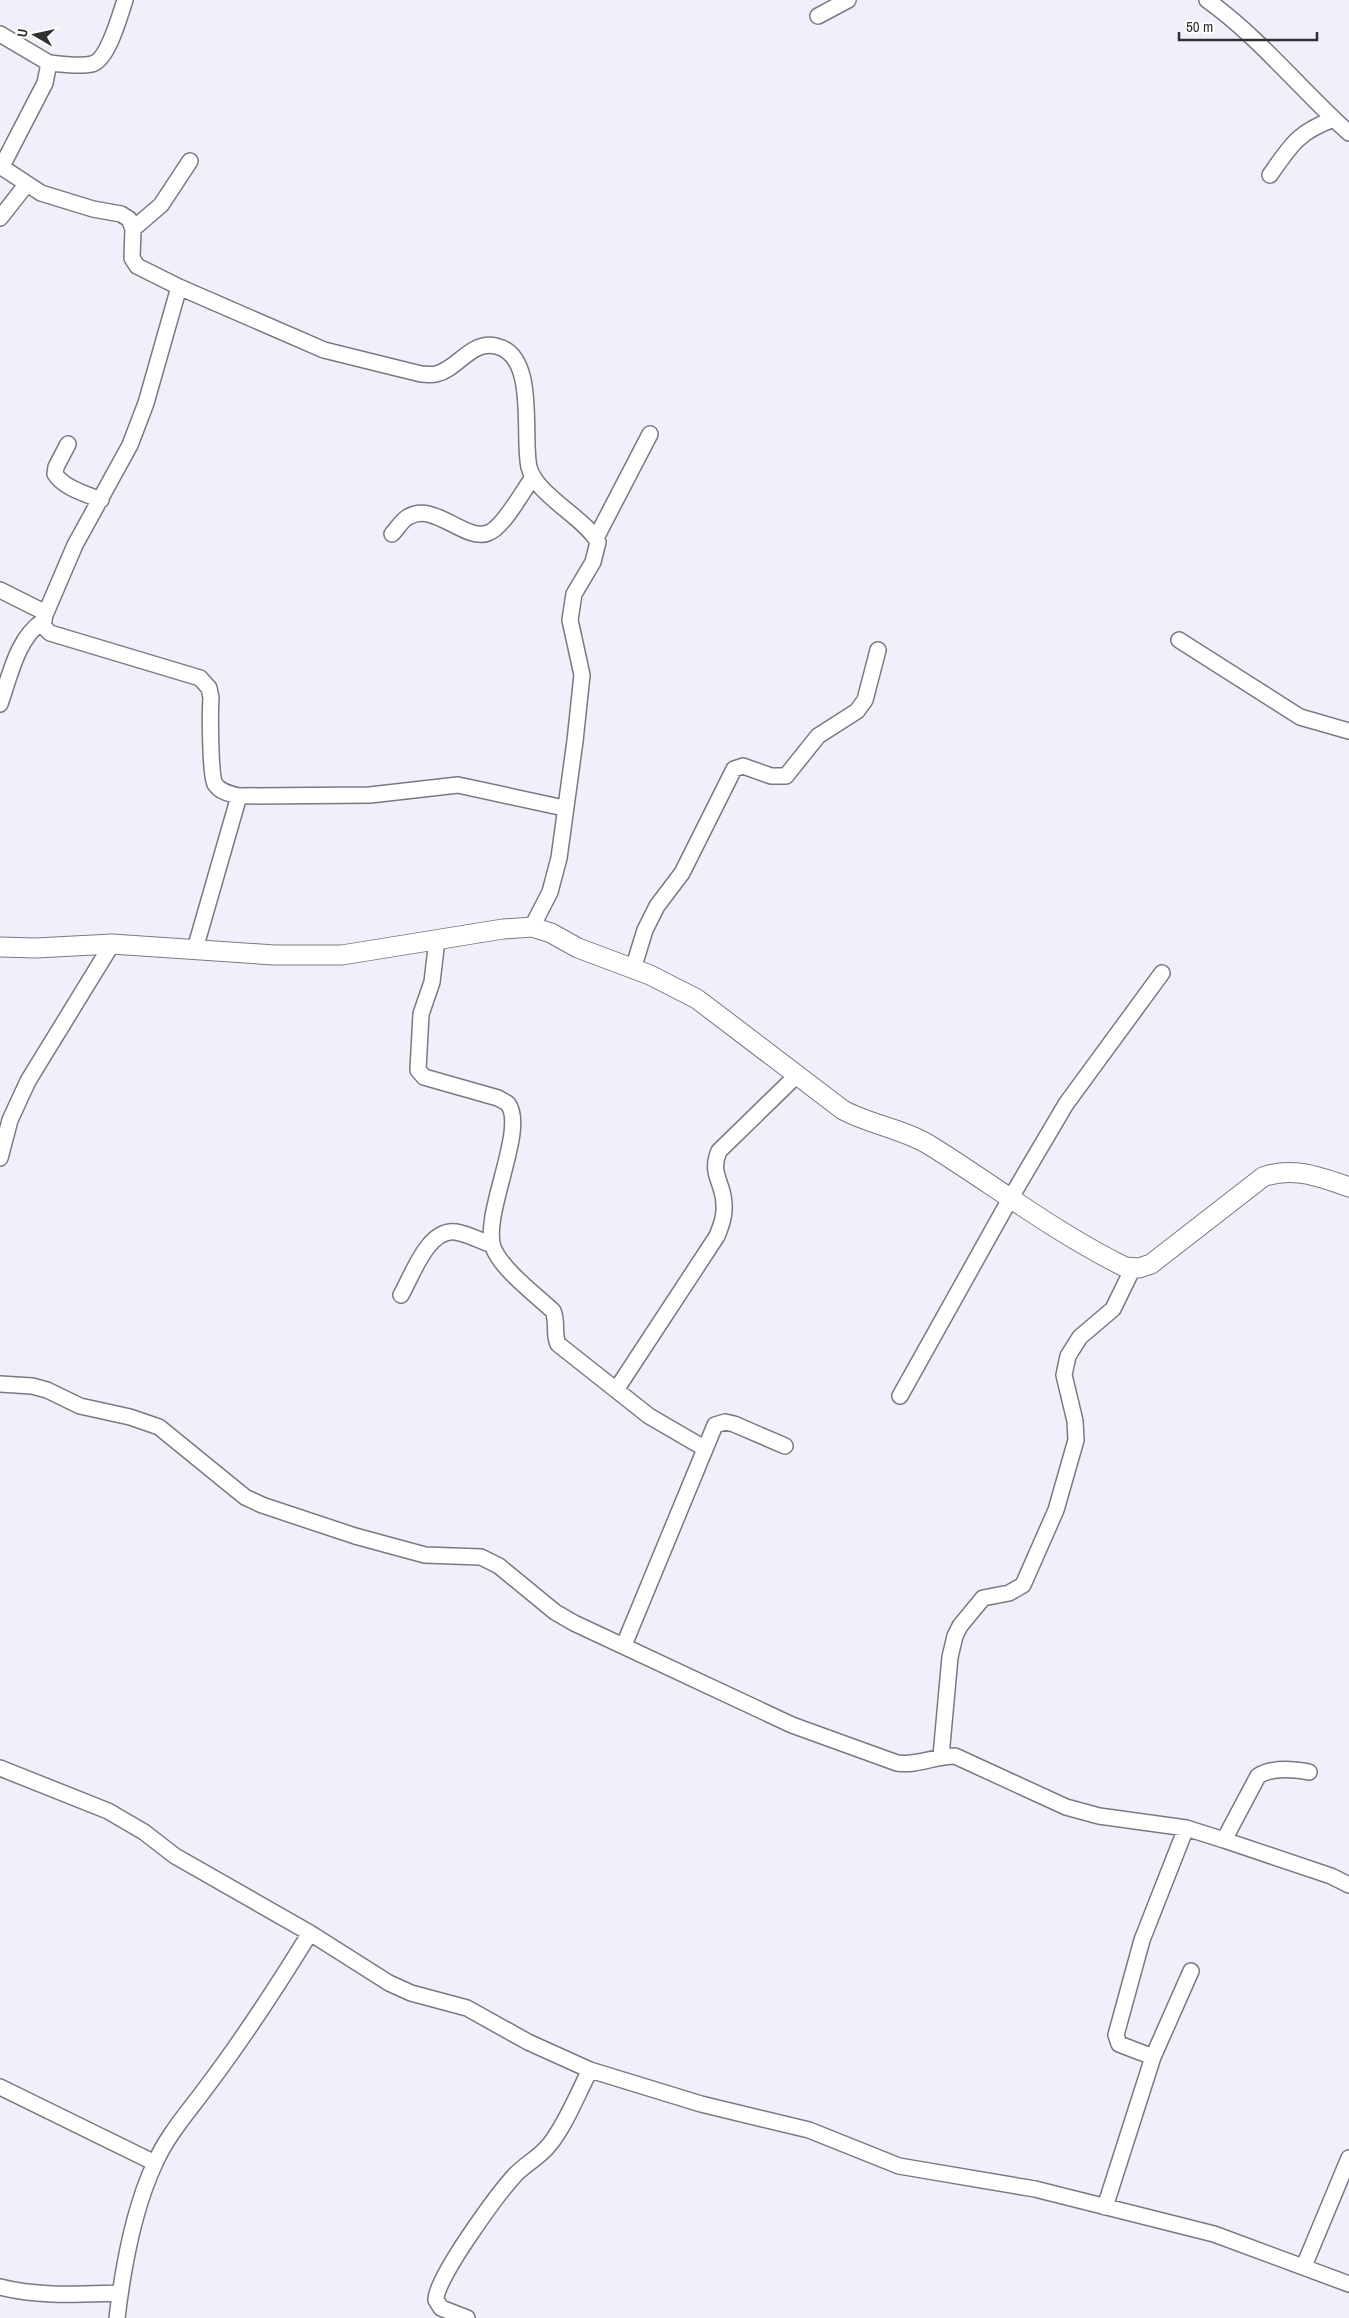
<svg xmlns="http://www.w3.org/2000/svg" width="1349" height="2318" viewBox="0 0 1349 2318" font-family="'Archivo Narrow',sans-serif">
  <rect width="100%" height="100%" fill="#f0f0fa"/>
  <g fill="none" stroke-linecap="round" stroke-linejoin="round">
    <defs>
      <path id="minor" d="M1207,0C1260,38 1301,90 1349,133
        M818,16L848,0
        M0,34L49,63
        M0,166L41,193L93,209L121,214L129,219L133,229L132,258L137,266L179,287L324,350L421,374C425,374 431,375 436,374C458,369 471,340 496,346C538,355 522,436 529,467C535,494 585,518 598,542L593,562L574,594L570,620L582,675L575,741L559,858L550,892L532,927
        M2,166L45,83L49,63C62,64 79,67 92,64C108,60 120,15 125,0
        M1270,175C1291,145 1298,132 1334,119
        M0,218L26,185
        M133,229L161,205L190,161
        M68,444L56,467L55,474C64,488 86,494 101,500
        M392,534C397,529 402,520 408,517C434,501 465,542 488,533C503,528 523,491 533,477
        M596,538L650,434
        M0,590L40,610L45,615L43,626L50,633L200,678L209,688L211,698C210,712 210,775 215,784C220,792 230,794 239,796L370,795L458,785L564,808
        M45,615L75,545L130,445L146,403L179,287
        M1179,640L1300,717L1349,731
        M0,704C10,676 17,638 43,621
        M437,940L432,982L421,1014L418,1070L424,1077L498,1098C501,1100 506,1102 508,1104C527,1129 482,1214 493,1247C501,1269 536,1295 553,1311C558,1323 553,1333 558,1344L649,1416L704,1448
        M195,949L239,796
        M633,969L645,930L657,906L682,873L734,769L743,766L771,776H786L818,736L857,711L865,700L878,650
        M0,1158L10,1120L28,1081L112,944
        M401,1295C413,1274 428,1228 456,1232C468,1234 481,1241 492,1245
        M0,1384L32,1386L47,1390L80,1406L130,1417L159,1427L245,1497L262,1505L355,1536L425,1555L481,1557L499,1566L555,1612L574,1623L792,1725L897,1763C918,1766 934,1756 955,1756L1066,1807L1099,1816L1186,1828L1224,1840L1258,1776C1272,1767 1293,1769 1309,1772
        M616,1390L717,1236C721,1226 725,1216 724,1205C724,1182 709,1175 719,1151L797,1075
        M900,1396L1010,1199L1066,1104L1162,973
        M624,1645L715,1425L725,1422L734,1424L785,1446
        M941,1756L950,1657L955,1636L960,1626L983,1598L1009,1593L1023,1585L1056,1510L1076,1440L1075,1421L1064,1375L1068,1356L1080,1337L1113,1309L1133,1268
        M0,1768L108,1811L144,1832L175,1856L310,1933L389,1983L411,1993L467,2008L528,2042L590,2070L701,2104L809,2130L899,2166L1035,2189L1214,2234L1349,2284
        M1224,1840L1331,1876L1349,1885
        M1153,2057L1119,2044L1116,2035L1142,1940L1186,1828
        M0,2087L155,2163
        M1105,2207L1153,2057L1191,1971
        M1304,2266L1349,2158
        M0,2287C39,2297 80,2294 120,2293
        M117,2318C123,2267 133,2210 155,2163C168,2134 189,2111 208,2085C245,2036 278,1985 310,1933
        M467,2318L441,2308L436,2300C435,2279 499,2192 516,2174C527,2163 540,2157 550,2144C566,2124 578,2093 590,2070"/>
      <path id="tertiary" d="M0,947L36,948L112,944L274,955H342L503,929L532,927L551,933L578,948L650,975L697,999L843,1110C871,1125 904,1129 931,1146C995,1186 1056,1233 1125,1267L1139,1268L1151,1264L1263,1177C1292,1166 1320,1177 1349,1187"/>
    </defs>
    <use href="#minor" stroke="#797982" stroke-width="18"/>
    <use href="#tertiary" stroke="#797982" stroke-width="21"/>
    <use href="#minor" stroke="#fff" stroke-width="15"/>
    <use href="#tertiary" stroke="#fff" stroke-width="19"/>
  </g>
  <g transform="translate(35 35) rotate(279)" stroke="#fefefe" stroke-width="4" paint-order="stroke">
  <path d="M0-4L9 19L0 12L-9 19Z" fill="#303033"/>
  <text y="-8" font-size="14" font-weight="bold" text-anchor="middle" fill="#303033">U</text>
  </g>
  <path d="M1179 32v8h138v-8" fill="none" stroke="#303033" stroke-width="2.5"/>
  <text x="1186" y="32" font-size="15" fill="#303033" stroke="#fefefe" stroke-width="4" paint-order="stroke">50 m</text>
</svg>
